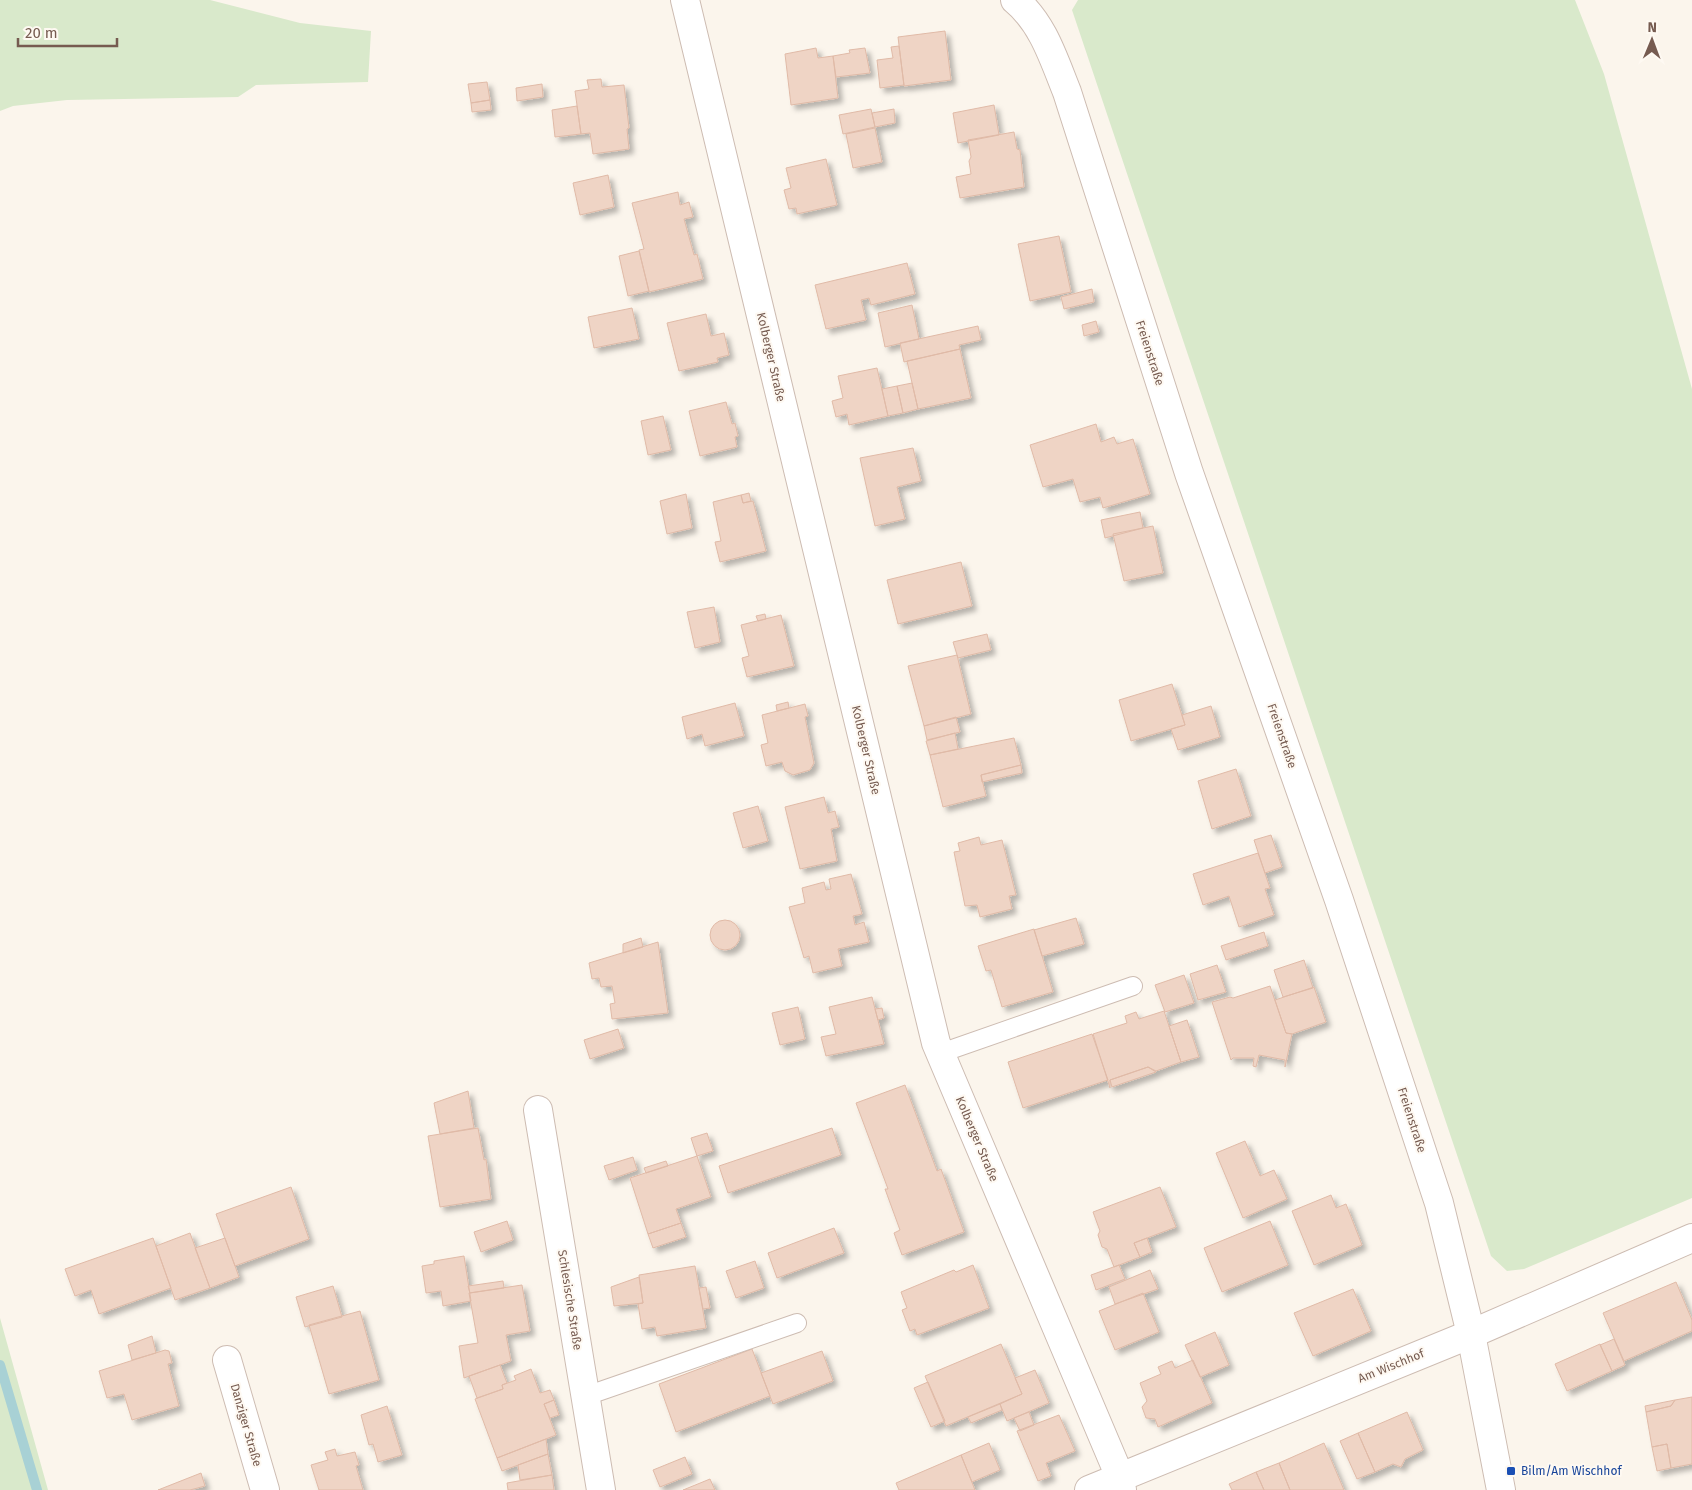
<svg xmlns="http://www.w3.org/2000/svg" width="1692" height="1490" viewBox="0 0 1692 1490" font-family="'Fira Sans',sans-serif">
  <defs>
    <filter id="shadow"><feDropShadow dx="4.5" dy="4.5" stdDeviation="2.5" flood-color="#0004"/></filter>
  </defs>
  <rect width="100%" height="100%" fill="#fbf5ec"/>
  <path fill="#d9e9cb" d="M0,0H210L300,23L371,31L368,82L256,85L238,97L67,100L13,106L0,111Z
    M1078,0H1575L1604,74L1692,389V1198L1524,1269L1507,1271L1491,1256L1072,10Z
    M0,1318L48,1490H0Z"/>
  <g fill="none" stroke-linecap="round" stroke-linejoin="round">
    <path stroke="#a8d1d5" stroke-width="10" d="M0,1365L37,1490"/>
  </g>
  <path fill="#efd4c5" stroke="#e0baa7" filter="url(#shadow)" d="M945,31L951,80L904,86L898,37Z
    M899,46L904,85L880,88L877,60L893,58L891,47Z
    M816,48L818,58L833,56L838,98L791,105L785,54Z
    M865,48L870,73L836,77L833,56L850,53L849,50Z
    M601,79L602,87L624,85L629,128L627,129L629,149L593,154L590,133L581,134L575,91L589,89L587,80Z
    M487,82L490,100L471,103L468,84Z
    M542,84L543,97L517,101L516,88Z
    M490,100L491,110L472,112L471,103Z
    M994,105L999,135L958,143L953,113Z
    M577,106L581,134L555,137L552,110Z
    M871,109L875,127L843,134L839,115Z
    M894,109L895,123L875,127L872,113Z
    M875,128L882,162L853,168L846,134Z
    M1014,132L1017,149L1020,150L1024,187L960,198L956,177L971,174L969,161L971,157L968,140Z
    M826,159L837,205L797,214L796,208L789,209L784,190L791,188L786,168Z
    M608,175L614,207L580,215L573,183Z
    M678,192L680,205L689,202L693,217L684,219L694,255L697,254L703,279L649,292L639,250L644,249L632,203Z
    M1059,236L1071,292L1030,301L1018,244Z
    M639,251L649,291L628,296L619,256Z
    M907,263L915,294L871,305L869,298L861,300L866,320L826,329L815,285Z
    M1092,289L1094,302L1064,309L1061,297Z
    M912,305L919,339L885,347L878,313Z
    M632,308L639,339L594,348L588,317Z
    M706,314L711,336L724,333L729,355L717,358L718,362L679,371L667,323Z
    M1096,321L1099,332L1084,336L1082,325Z
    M978,326L981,340L959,345L960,349L904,362L900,343Z
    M960,349L971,398L918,409L907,361Z
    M877,368L888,416L849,425L847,414L836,417L832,401L843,398L838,376Z
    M912,383L918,409L903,413L897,386Z
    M897,386L903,413L888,416L882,389Z
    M726,402L732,424L735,423L738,436L735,437L737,447L700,456L689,411Z
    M663,416L671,450L648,455L641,421Z
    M1096,424L1101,442L1114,437L1117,444L1133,439L1150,494L1103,508L1100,497L1080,502L1073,479L1043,487L1030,445Z
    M913,448L921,481L897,487L905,519L875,526L860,458Z
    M749,493L751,501L743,503L741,495Z
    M686,494L692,528L667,534L660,501Z
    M741,495L743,503L753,501L766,551L720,562L715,542L721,541L713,502Z
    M1140,512L1143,528L1105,538L1101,520Z
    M1153,526L1163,573L1124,581L1113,534Z
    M961,562L972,606L898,624L887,580Z
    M714,607L720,642L695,648L687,612Z
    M765,614L766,619L758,621L756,616Z
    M781,615L794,666L747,677L742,658L749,656L741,625Z
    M987,634L991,650L958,658L953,642Z
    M957,655L971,714L924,726L908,666Z
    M1172,684L1185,725L1131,741L1119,700Z
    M788,702L789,708L777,711L776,705Z
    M735,703L744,736L705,746L702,734L687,739L682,717Z
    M805,704L808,716L805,717L814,763L810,770L793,775L785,771L782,762L766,766L761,745L768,743L762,715Z
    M1211,706L1220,737L1178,750L1171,729L1185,725L1182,715Z
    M956,717L960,732L927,740L924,726Z
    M955,733L958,749L930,755L926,741Z
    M1014,738L1021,765L981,775L986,796L943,807L930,755Z
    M1021,765L1022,773L982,782L981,775Z
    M1236,769L1251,816L1212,829L1198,781Z
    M824,797L828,813L835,811L839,827L831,829L837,861L800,869L785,807Z
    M758,806L768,841L743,848L733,813Z
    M1271,835L1282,867L1265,873L1254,840Z
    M979,837L981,845L1002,840L1016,895L1009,896L1012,909L980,917L977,905L965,906L954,852L960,851L958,843Z
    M1258,853L1270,888L1265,889L1274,915L1239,927L1229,896L1203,905L1193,874Z
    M851,874L862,914L853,916L855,925L864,922L869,942L838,949L842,966L813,973L809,956L804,958L789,907L805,903L802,888L824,882L826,890L831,889L829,879Z
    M1076,918L1084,944L1042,956L1034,930Z
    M710 935a15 15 0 1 1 30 0a15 15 0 1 1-30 0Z
    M1034,929L1053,992L1002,1007L991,970L986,971L978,946Z
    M1264,932L1268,946L1226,960L1221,946Z
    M641,938L643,947L623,953V944Z
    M658,942L668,1013L612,1019L610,1004L615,1003L612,986L601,987L599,978L592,979L589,963Z
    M1304,960L1313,988L1283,997L1274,970Z
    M1217,965L1226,992L1198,1000L1190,974Z
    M1184,975L1194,1003L1165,1012L1155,985Z
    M1270,986L1286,1033L1292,1034L1285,1067V1060L1259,1055L1256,1067L1253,1066L1254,1058H1233L1231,1060L1212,1002L1230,997L1233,998Z
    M1314,987L1326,1022L1292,1034L1286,1033L1275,1000Z
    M872,997L884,1044L826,1056L821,1037L836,1034L829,1007Z
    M798,1007L805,1039L780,1045L772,1013Z
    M882,1008L884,1018L878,1020L875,1009Z
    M1164,1011L1181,1062L1156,1071L1148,1067L1110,1080V1088L1093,1034L1127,1023L1125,1016L1136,1012L1139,1019Z
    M1187,1020L1199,1057L1181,1062L1169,1026Z
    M618,1029L624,1048L590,1059L584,1040Z
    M1092,1034L1108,1080L1023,1108L1008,1062Z
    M1148,1067L1156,1072L1112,1087L1110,1080Z
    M905,1085L937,1171L941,1169L964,1232L902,1255L894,1233L900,1230L885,1189H888L856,1103Z
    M468,1091L474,1128L440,1134L434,1103Z
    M478,1128L484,1160L486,1159L491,1199L440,1207L428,1136Z
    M832,1128L841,1155L728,1193L719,1166Z
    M707,1133L713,1151L697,1156L691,1138Z
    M1245,1141L1260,1176L1274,1170L1287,1199L1243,1218L1216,1153Z
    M697,1156L711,1197L676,1209L681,1223L648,1234L630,1178Z
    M633,1157L637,1170L609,1180L604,1166Z
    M666,1161L668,1166L646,1173L644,1168Z
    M291,1187L309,1239L235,1266L216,1214Z
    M1160,1187L1176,1227L1134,1243L1140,1257L1114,1267L1107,1249L1102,1247L1098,1235L1100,1231L1093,1212Z
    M1331,1195L1336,1208L1346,1204L1362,1245L1314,1265L1292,1211Z
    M507,1221L513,1240L481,1252L474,1232Z
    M1270,1221L1288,1265L1222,1292L1204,1248Z
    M681,1223L686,1237L653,1248L648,1234Z
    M834,1228L844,1253L777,1278L768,1253Z
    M190,1233L210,1288L175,1300L156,1246Z
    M153,1238L171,1288L99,1314L91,1290L75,1296L65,1269Z
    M225,1238L239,1277L210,1288L195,1248Z
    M1147,1238L1152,1252L1140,1257L1134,1243Z
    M464,1256L471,1301L443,1306L441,1291L426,1293L422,1266L434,1264V1261Z
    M755,1261L764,1288L736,1298L726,1271Z
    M973,1265L989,1308L917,1335L915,1329L910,1331L902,1310L907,1308L901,1292L954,1270L956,1272Z
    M1119,1265L1125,1279L1096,1290L1091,1275Z
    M695,1266L706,1328L657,1336L655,1327L642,1329L638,1304L643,1303L639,1275Z
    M1150,1270L1158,1289L1115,1304L1109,1287Z
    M639,1277L643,1303L614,1306L611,1287Z
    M503,1281L504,1288L470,1293L468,1286Z
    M1676,1282L1692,1320V1331L1624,1361L1603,1313Z
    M522,1285L530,1331L506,1335L511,1361L464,1378L459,1346L478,1343L469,1293Z
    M333,1286L342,1317L305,1327L296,1297Z
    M706,1287L710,1308L703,1309L699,1288Z
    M1353,1289L1371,1331L1313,1356L1294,1313Z
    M1143,1293L1159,1332L1115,1350L1099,1311Z
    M360,1311L379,1380L329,1394L309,1325Z
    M1215,1332L1229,1365L1200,1377L1185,1345Z
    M152,1336L156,1353L132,1360L128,1345Z
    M1614,1339L1625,1365L1612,1371L1600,1345Z
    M1001,1344L1022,1394L946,1426L925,1376Z
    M1600,1344L1612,1371L1567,1391L1555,1364Z
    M752,1349L770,1396L676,1432L659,1384Z
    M165,1350L169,1351L172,1363L168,1364L179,1406L132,1420L124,1394L107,1398L99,1371Z
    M822,1351L833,1381L773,1404L761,1373Z
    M1193,1360L1212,1403L1158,1427L1155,1419L1146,1418L1142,1407L1147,1401L1140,1383L1161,1374L1158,1367L1172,1361L1175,1368Z
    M500,1365L507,1383L502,1385L503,1389L477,1398L469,1376Z
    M531,1369L540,1393L550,1390L554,1400L544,1404L556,1435L497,1458L475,1399L503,1389L502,1385L516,1380L514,1376Z
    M1035,1370L1049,1403L1007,1421L1000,1404L1022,1394L1015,1378Z
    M928,1382L945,1421L931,1427L914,1388Z
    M1692,1397V1464L1671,1468L1667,1444L1652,1447L1646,1412L1671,1406L1675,1400Z
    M554,1400L559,1415L550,1418L544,1404Z
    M1675,1400L1671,1406L1646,1412L1645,1406Z
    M1000,1404L1002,1410L971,1423L968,1417Z
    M387,1406L402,1455L378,1462L373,1444L369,1445L361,1415Z
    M1029,1412L1034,1425L1020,1431L1014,1418Z
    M1407,1412L1423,1450L1405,1459L1401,1467L1393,1464L1375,1472L1358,1433Z
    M1059,1415L1075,1451L1046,1463L1051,1476L1038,1481L1017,1431Z
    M1358,1433L1375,1472L1357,1479L1340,1441Z
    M546,1439L548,1454L502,1471L497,1458Z
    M989,1443L1000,1470L972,1482L961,1455Z
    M1324,1443L1344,1490H1290L1279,1463Z
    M1667,1444L1671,1468L1657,1471L1652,1447Z
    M335,1449L337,1456L355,1452L359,1465L356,1466L363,1490H319L311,1465L328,1460L325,1452Z
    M548,1454L552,1475L520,1480L518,1465Z
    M961,1455L975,1490H899L896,1483Z
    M685,1457L692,1474L660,1487L653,1470Z
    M1279,1463L1290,1490H1264L1256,1472Z
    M1256,1472L1264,1490H1232L1229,1484Z
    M201,1473L205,1486L190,1490H158Z
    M552,1475L554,1490H508L507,1483Z
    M710,1479L715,1490H683Z"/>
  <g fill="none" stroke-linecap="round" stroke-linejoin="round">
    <defs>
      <path id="service" d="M941,1053L1133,986
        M586,1396L797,1323"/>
      <path id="minor" d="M685,0L936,1043L1120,1477L1122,1490
        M538,1110L601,1490
        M227,1360L265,1490
        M1089,1490L1471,1334L1692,1238"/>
      <path id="tertiary" d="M1015,0C1043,23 1054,60 1067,92L1189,473L1339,900L1439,1203L1471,1334L1501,1490"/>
    </defs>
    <use href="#service" stroke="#cdbcb2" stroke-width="20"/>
    <use href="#minor" stroke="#cdbcb2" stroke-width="30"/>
    <use href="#tertiary" stroke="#cdbcb2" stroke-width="30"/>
    <use href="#service" stroke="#fff" stroke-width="18"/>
    <use href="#minor" stroke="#fff" stroke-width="28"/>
    <use href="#tertiary" stroke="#fff" stroke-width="28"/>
  </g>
  <rect fill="#1a4fb4" stroke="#fef9f2" stroke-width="2" x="1506" y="1466" width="10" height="10" rx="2.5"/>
  <g text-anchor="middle" stroke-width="4" stroke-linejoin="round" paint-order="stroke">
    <g font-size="12" fill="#765b50" stroke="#fef9f2">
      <text transform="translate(1150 353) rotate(72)" y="4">Freienstraße</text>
      <text transform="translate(771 357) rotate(77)" y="4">Kolberger Straße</text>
      <text transform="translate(1282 736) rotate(71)" y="4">Freienstraße</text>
      <text transform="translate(866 750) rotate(77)" y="4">Kolberger Straße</text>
      <text transform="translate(1412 1120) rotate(72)" y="4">Freienstraße</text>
      <text transform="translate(977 1139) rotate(67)" y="4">Kolberger Straße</text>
      <text transform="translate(570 1300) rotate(81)" y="4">Schlesische Straße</text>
      <text transform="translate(1391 1366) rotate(-22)" y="4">Am Wischhof</text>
      <text transform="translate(246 1425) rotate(74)" y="4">Danziger Straße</text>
    </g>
    <g font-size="12" fill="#164399" stroke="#fef9f2" text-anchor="start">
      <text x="1521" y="1475">Bilm/Am Wischhof</text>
    </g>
  </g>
  <g transform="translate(1652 40) rotate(1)" stroke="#fef9f2" stroke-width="4" paint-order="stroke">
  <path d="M0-4L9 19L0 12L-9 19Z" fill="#765b50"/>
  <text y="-8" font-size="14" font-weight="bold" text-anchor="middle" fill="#765b50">N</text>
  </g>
  <path d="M18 38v8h99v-8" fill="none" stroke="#765b50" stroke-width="2.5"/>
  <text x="25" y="38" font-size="15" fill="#765b50" stroke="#fef9f2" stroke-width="4" paint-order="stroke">20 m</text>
</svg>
